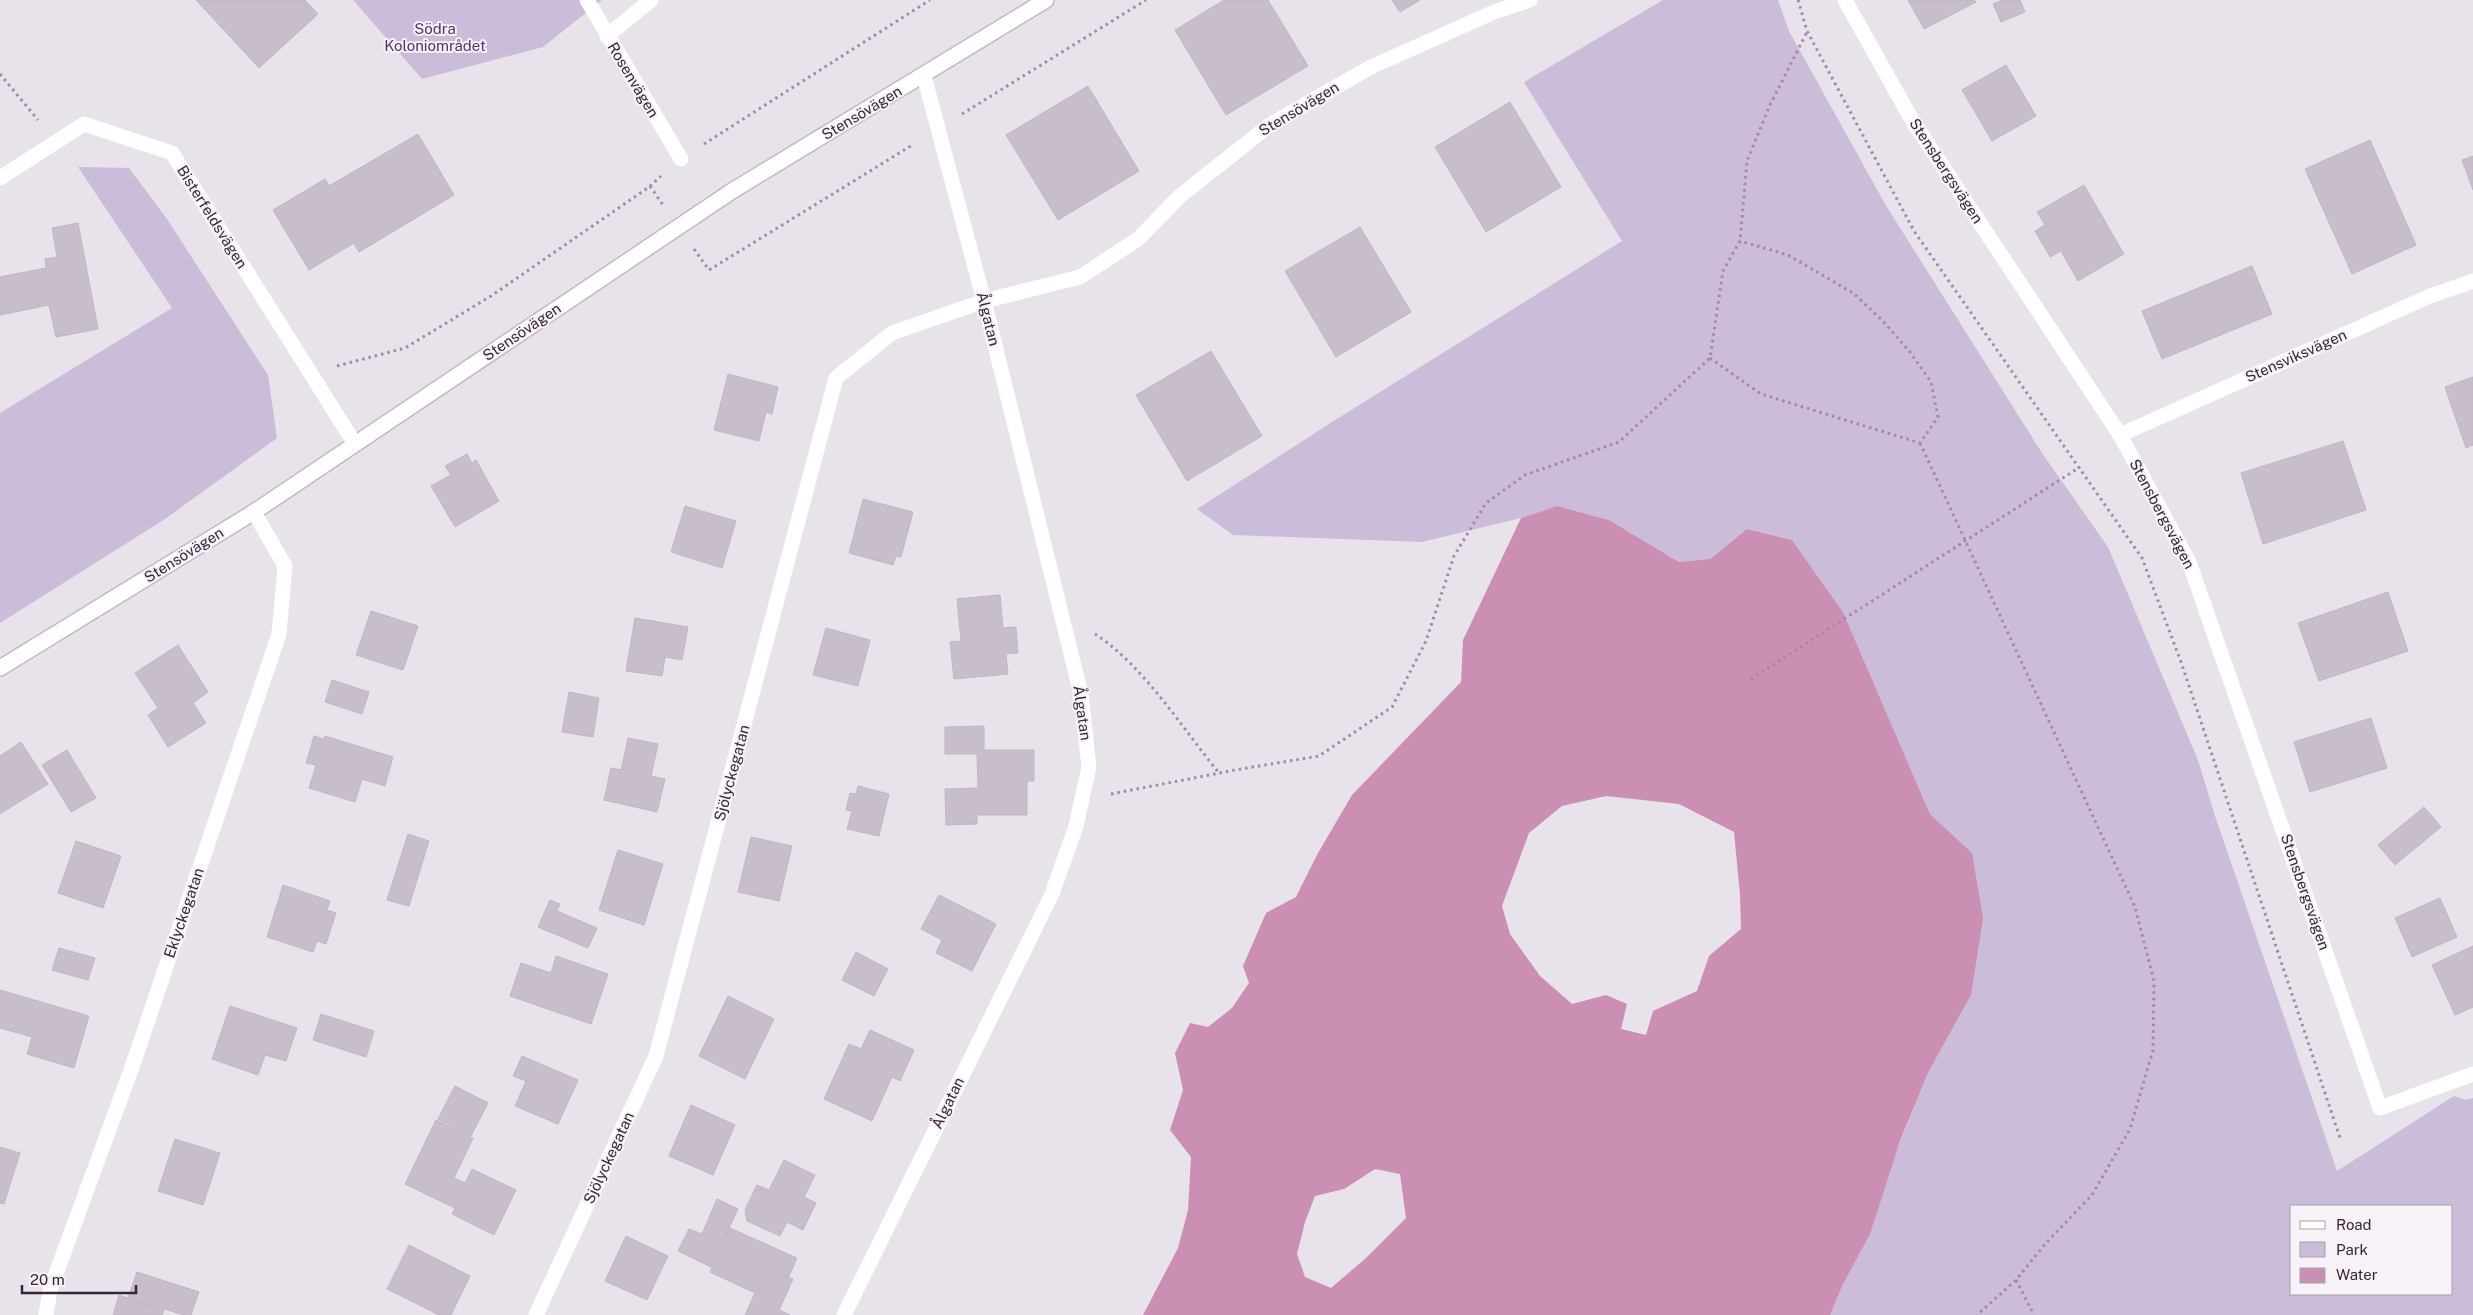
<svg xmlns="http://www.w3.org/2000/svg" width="2473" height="1315" viewBox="0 0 2473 1315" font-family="'Public Sans',sans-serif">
  <rect width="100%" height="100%" fill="#e8e2ea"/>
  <path fill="#cbbdd9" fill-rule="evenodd" d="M353,0H602L543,47L422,79Z
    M1663,0H1778L1789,31L1885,204L2042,453L2108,547L2198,760L2214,813L2337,1171L2454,1096L2466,1100L2473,1098V1315H1830L1928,1073L1971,995L1972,853L1930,814L1843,612L1792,540L1747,529L1710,559L1679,562L1609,520L1557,506L1521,518L1422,542L1233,535L1197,509L1332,422L1622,241L1524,82ZM2292,1206H2452V1294H2292Z
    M78,167L129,168L167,219L268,375L277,438L165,519L0,623V413L172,308Z"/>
  <path fill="#ca8fb2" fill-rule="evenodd" d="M1557,506L1609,520L1679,562L1710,559L1747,529L1792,540L1843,612L1930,814L1972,853L1983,918L1971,995L1928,1073L1900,1141L1870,1234L1843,1284L1830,1315H1143L1178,1248L1188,1210L1191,1157L1170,1130L1183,1090L1175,1053L1190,1023L1208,1027L1232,1008L1249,983L1243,966L1266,913L1296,897L1318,853L1352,795L1461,682L1463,640L1521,518ZM1606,796L1679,804L1734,832L1740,895L1741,929L1709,956L1697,991L1653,1011L1646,1035L1621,1029L1627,1004L1606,995L1572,1004L1540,976L1510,934L1502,906L1529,833L1562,806ZM1375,1169L1400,1174L1406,1218L1366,1258L1331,1288L1305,1277L1297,1254L1305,1222L1315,1196L1344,1189Z"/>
  <path fill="#c8becb" stroke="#c1b5c3" d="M196,0H305L318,14L259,68Z
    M1224,0H1268L1308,66L1226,115L1175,30Z
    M1392,0H1420L1400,12Z
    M1908,0H1974L1976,2L1924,29Z
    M2002,0H2020L2025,12L2001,22L1993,4Z
    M2006,65L2036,116L1992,141L1962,90Z
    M1088,86L1139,171L1058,220L1006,135Z
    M1510,102L1561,187L1486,232L1435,147Z
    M418,134L454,195L359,252L354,243L309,270L273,210L325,179L329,186Z
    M2370,140L2416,245L2352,274L2305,169Z
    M2473,156V190L2462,160Z
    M2084,185L2124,254L2078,281L2061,251L2050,257L2035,231L2045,225L2037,212Z
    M78,223L98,329L56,337L49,305L0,315V277L46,268L45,259L57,257L52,228Z
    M1360,227L1411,312L1336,357L1285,271Z
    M2252,266L2272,314L2162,359L2142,311Z
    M1211,351L1262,436L1187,481L1136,395Z
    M728,374L778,387L772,414L766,412L759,441L714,430Z
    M2473,377V445L2466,448L2445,387Z
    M2343,441L2366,510L2263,544L2241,473Z
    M467,454L472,463L476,460L499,501L455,527L431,486L451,475L445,466Z
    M863,499L913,512L901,557L896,556L893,565L849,553Z
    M685,506L736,521L722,568L671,552Z
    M2388,592L2408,651L2319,681L2298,623Z
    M1000,595L1003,628L1016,627L1018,653L1006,654L1008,674L954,679L950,642L961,641L957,599Z
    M371,611L418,626L403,670L356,655Z
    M635,618L688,627L682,660L665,657L662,676L626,671Z
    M826,628L870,640L858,686L813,675Z
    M178,645L208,692L193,703L206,723L168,747L148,715L158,708L135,673Z
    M332,680L369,692L362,714L325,702Z
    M569,692L599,698L593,737L562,732Z
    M2371,718L2387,768L2310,792L2294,742Z
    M984,726V750H1034V781H1027V815H977V824L946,825L945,789L978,788L977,754H945V727Z
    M314,736L324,739L325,736L393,757L385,786L362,779L355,802L309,788L316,765L306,763Z
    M628,738L658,744L651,776L665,779L657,812L604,800L611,768L621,770Z
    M21,742L48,784L0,814V756Z
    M67,750L96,798L71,812L42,765Z
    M858,786L889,794L879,836L847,829L852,811L846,810L850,793L856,794Z
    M2424,807L2441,827L2395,865L2378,845Z
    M408,834L429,841L409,906L387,900Z
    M751,837L792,846L779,901L738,892Z
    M76,841L121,856L103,908L58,893Z
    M618,850L663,864L644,925L599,910Z
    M283,885L330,901L327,910L336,913L326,944L317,941L313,952L267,937Z
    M939,895L996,924L972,971L936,953L942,940L921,929Z
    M2440,898L2457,937L2412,957L2395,918Z
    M550,900L560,904L557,911L597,928L588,948L538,927Z
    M2473,946V1007L2455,1015L2432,965Z
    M59,948L95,958L88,980L52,970Z
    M856,952L888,969L874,996L842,980Z
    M556,956L608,974L591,1024L510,996L521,963L551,973Z
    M0,990L89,1016L74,1068L27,1054L32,1037L0,1028Z
    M728,996L774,1019L745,1079L699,1056Z
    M230,1006L297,1028L286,1061L265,1055L258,1075L212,1059Z
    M321,1014L374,1031L366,1057L313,1040Z
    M870,1030L914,1050L900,1081L892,1077L872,1121L824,1099L849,1044L861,1049Z
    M522,1056L578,1080L558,1124L515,1106L526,1081L513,1076Z
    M455,1086L488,1103L471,1136L438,1119Z
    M691,1105L735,1125L713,1175L669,1156Z
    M436,1120L473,1138L454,1178L465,1183L472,1169L516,1190L494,1235L452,1214L455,1208L405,1184Z
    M175,1139L220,1153L203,1205L158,1191Z
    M0,1147L20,1153L4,1204L0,1203Z
    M784,1160L815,1175L804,1197L816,1203L803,1230L787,1222L780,1236L747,1221L745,1210L757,1185L769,1190Z
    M717,1199L738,1209L711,1267L678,1251L689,1229L702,1234Z
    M730,1228L797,1258L789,1276L722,1245Z
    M626,1236L668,1256L647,1300L605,1281Z
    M409,1245L470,1276L451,1315H439L387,1289Z
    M722,1246L793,1279L779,1310L790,1315H745L755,1293L710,1272Z
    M137,1272L199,1292L191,1315H184L128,1298Z
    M119,1295L164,1310L162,1315H113Z"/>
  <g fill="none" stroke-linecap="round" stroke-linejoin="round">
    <defs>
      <path id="secondary" d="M0,668L254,512L732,191L1046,0"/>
    </defs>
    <use href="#secondary" stroke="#c6b6c9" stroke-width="18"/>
    <path stroke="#a885aa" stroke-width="3" stroke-dasharray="2.5 4" stroke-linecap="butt" d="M1798,0L1807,31L1914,231L2142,558L2181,662L2340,1138
      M0,74L38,120
      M962,114L1146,0
      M704,144L930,0
      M650,186L663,205
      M694,249L709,270L914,144
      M1710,358L1761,394L1920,443L1938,417L1931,382L1910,352L1882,320L1853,293L1788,255L1740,241
      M337,366L405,348L491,296L649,187L661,176
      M1920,443L2135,907L2154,981L2153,1050L2130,1129L2092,1195L2046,1243L2016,1280L1977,1315
      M1095,634C1143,665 1183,729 1219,773
      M1751,679L2080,467
      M1111,794L1235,770L1319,756L1392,707L1426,641L1454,556L1486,503L1525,475L1619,442L1710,358L1723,271L1740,241L1747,161L1770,105L1807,32
      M2016,1280L2034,1315"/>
    <path stroke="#fff" stroke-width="15" d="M587,0L681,159
      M607,36L651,0
      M984,301L1080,277L1138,239L1180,196L1271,124L1371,67L1494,12L1530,0"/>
    <path stroke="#fff" stroke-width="15" d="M1845,0L1912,120L2120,435L2189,562L2380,1108L2473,1074
      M0,178L84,124L172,153L355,444
      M2120,435L2430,296L2473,281
      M46,1315L50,1290L131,1070L279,634L285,566L254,512
      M536,1315L656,1056L836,378L892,333L984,301
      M844,1315L1052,894L1076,826L1089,767L1081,694L984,301L924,76"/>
    <use href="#secondary" stroke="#fff" stroke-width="15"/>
  </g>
  <g text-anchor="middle" stroke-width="4" stroke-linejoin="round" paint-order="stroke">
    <g font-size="15" fill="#56326c" stroke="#f6f2f7">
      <text x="435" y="34">Södra<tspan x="435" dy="17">Koloniområdet</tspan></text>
    </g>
    <g font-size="15" fill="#392439" stroke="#f6f2f7">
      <text transform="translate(633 80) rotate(59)" y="5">Rosenvägen</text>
      <text transform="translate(1299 109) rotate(-31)" y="5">Stensövägen</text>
      <text transform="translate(862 113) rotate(-31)" y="5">Stensövägen</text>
      <text transform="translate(1946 171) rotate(57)" y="5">Stensbergsvägen</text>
      <text transform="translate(212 217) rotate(58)" y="5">Bisterfeldsvägen</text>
      <text transform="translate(988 319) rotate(76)" y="5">Ålgatan</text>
      <text transform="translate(522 332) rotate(-34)" y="5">Stensövägen</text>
      <text transform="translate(2296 356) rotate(-24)" y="5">Stensviksvägen</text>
      <text transform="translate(2162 514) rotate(62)" y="5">Stensbergsvägen</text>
      <text transform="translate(184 555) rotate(-32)" y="5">Stensövägen</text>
      <text transform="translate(1082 713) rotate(82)" y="5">Ålgatan</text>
      <text transform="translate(732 773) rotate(-75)" y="5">Sjölyckegatan</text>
      <text transform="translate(2305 892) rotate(71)" y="5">Stensbergsvägen</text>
      <text transform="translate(184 913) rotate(-71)" y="5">Eklyckegatan</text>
      <text transform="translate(948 1103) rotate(-64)" y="5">Ålgatan</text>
      <text transform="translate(609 1158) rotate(-65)" y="5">Sjölyckegatan</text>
    </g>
  </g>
  <rect x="2290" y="1205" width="162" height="90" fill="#f6f2f7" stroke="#aaa0ab"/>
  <rect x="2300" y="1221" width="25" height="8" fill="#ffffff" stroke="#aaa0ab"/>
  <text x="2336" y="1230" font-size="15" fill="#392439">Road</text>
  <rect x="2300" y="1242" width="25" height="15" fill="#cbbdd9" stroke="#aaa0ab"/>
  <text x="2336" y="1255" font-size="15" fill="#392439">Park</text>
  <rect x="2300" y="1268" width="25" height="15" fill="#ca8fb2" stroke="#aaa0ab"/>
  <text x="2336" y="1280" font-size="15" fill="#392439">Water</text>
  <path d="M22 1285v8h114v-8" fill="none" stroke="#392439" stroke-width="2.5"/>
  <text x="30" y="1285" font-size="15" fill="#392439" stroke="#f6f2f7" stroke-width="4" paint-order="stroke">20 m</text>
</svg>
